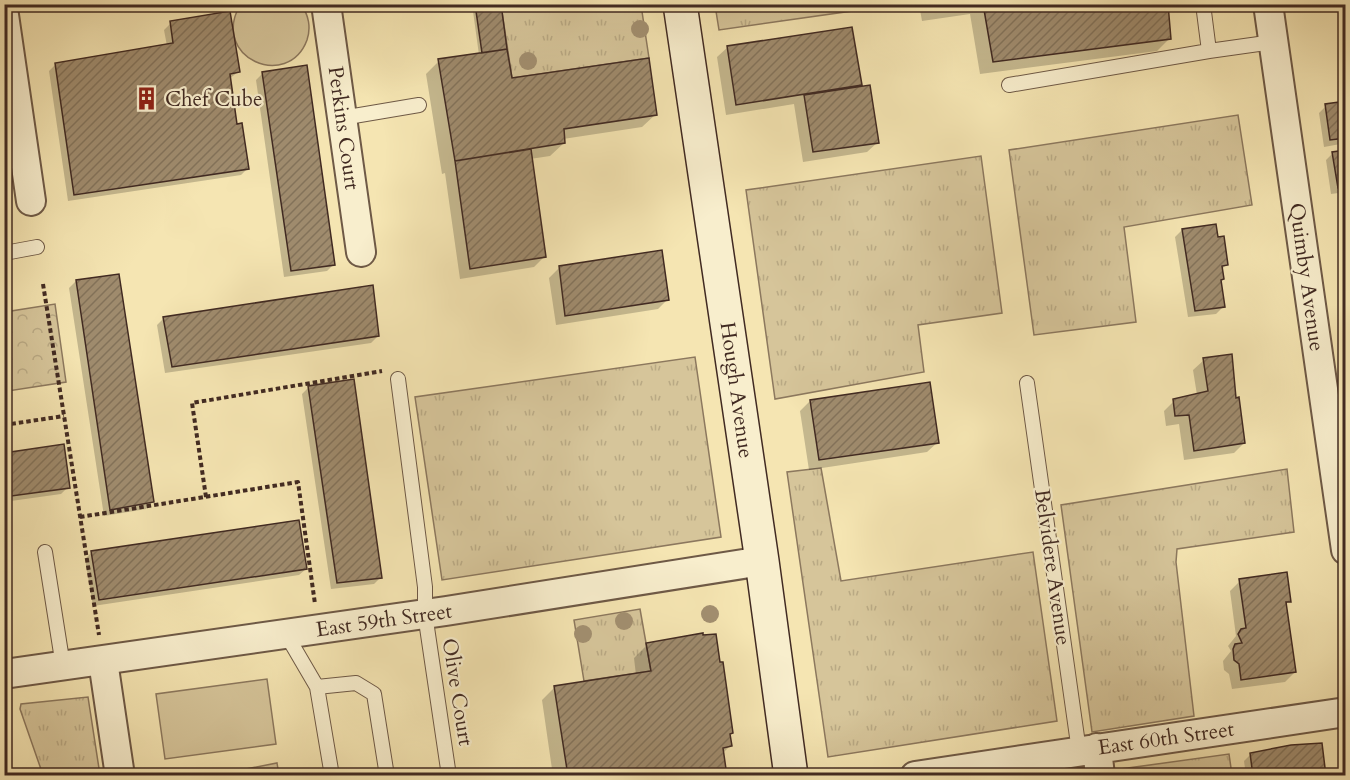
<svg xmlns="http://www.w3.org/2000/svg" width="1350" height="780" viewBox="0 0 1350 780" font-family="Cardo,serif">
  <defs>
    <pattern id="grass-tufts" width="24" height="20" patternUnits="userSpaceOnUse" patternTransform="scale(1.5)"><rect width="24" height="20" fill="#d6c59a"/><path d="M3 7l-1-3M5 7V3M7 7l1-3M15 17l-1-3M17 17v-4M19 17l1-3" fill="none" stroke="#b9a984"/></pattern>
    <pattern id="forest-crowns" width="20" height="18" patternUnits="userSpaceOnUse" patternTransform="scale(1.5)"><rect width="20" height="18" fill="#d6c59a"/><path d="M2 6a3 3 0 1 1 6 0M12 15a3 3 0 1 1 6 0" fill="none" stroke="#b9a984"/></pattern>
    <pattern id="building-hatch" width="6" height="6" patternUnits="userSpaceOnUse" patternTransform="scale(1.5)"><rect width="6" height="6" fill="#9f8b6d"/><path d="M-1 1l2-2M0 6l6-6M5 7l2-2" fill="none" stroke="#837259"/></pattern>
  </defs>
  <rect width="100%" height="100%" fill="#f5e5b2"/>
  <filter id="stains"><feTurbulence type="fractalNoise" baseFrequency=".00333" numOctaves="4"/><feColorMatrix values="0 0 0 0 .2 0 0 0 0 .09 0 0 0 0 .02 0 0 0 .5 -.17"/></filter>
  <radialGradient id="worn" r=".72"><stop offset=".6" stop-color="#630" stop-opacity="0"/><stop offset="1" stop-color="#630" stop-opacity=".3"/></radialGradient>
  <path fill="url(#grass-tufts)" stroke="#8c785e" stroke-width="1.5" d="M865,4L866,9L719,30L715,5Z
    M501,5H641L649,58L512,78Z
    M1238,115L1252,205L1124,227L1136,322L1034,335L1009,150Z
    M981,156L1002,313L918,325L924,372L775,399L746,190Z
    M695,357L721,537L442,580L415,397Z
    M821,468L841,581L1033,552L1057,721L828,757L787,472Z
    M1287,469L1294,532L1177,549L1176,562L1194,716L1092,732L1061,505Z
    M640,609L651,671L584,681L574,620Z
    M88,697L100,775H43L20,709L21,704Z
    M1229,754L1232,775H1122L1121,769Z"/>
  <path fill="url(#forest-crowns)" stroke="#8c785e" stroke-width="1.5" d="M55,304L66,382L8,391L4,366L5,312Z"/>
  <path fill="#d6c59a" stroke="#8c785e" stroke-width="1.5" d="M240,5H301C309,15 311,28 307,40C288,91 210,58 240,5Z
    M267,679L276,744L165,759L156,694Z
    M277,763L279,775H226L225,773Z"/>
  <path fill="#0003" d="M472,4H499L511,80L656,114L642,127L563,139L564,143L550,156L530,159L544,257L534,267L460,279L445,173L442,174L426,74L439,61L479,55Z
    M919,4H1166L1170,38L1157,51L980,74L970,14L922,21Z
    M171,23L238,72L229,79L236,125L248,168L241,175L68,201L49,71L56,64L167,46L164,30Z
    M850,29L861,88L878,142L867,152L803,162L794,104L726,115L717,57L728,47Z
    M263,73L334,264L327,271L284,277L256,80Z
    M1346,103V143L1324,147L1319,113L1326,106Z
    M1346,152V192L1331,194L1326,160L1333,153Z
    M1182,230L1217,239L1226,265L1221,270L1223,279L1220,282L1223,307L1216,314L1188,317L1175,237Z
    M560,267L668,299L658,309L556,325L549,278Z
    M76,281L152,502L146,509L104,516L69,288Z
    M164,318L378,336L371,343L165,373L157,325Z
    M1204,360L1235,399L1244,443L1234,453L1184,460L1179,424L1166,426L1164,411L1174,401L1197,395L1193,370Z
    M309,387L381,577L374,584L331,589L302,394Z
    M810,401L938,442L927,452L809,470L800,411Z
    M4,455L68,487L61,494L4,502Z
    M92,552L306,569L299,575L93,606L85,559Z
    M1240,581L1289,601L1285,605L1295,672L1285,682L1232,689L1229,674L1224,670L1223,661L1231,651L1228,646L1236,636L1230,591Z
    M647,645L732,733L729,736L730,746L722,754L725,776H553L542,700L555,687L636,675L634,658Z
    M1251,754L1325,776H1246L1244,761Z"/>
  <path fill="url(#building-hatch)" stroke="#412a22" stroke-width="1.5" d="M475,4H501L507,49L482,53Z
    M983,4H1168L1171,39L993,62Z
    M230,11L240,72L230,74L237,124L242,123L249,169L74,195L55,63L173,43L170,21Z
    M852,27L862,85L736,105L727,46Z
    M507,49L512,78L649,58L657,115L564,129L565,143L455,161L438,59Z
    M307,65L335,265L291,271L262,72Z
    M870,85L879,143L813,152L804,95Z
    M1346,101V138L1330,140L1325,104Z
    M531,149L546,257L470,269L455,161Z
    M1346,150V187L1338,188L1332,152Z
    M1216,224L1218,237L1224,236L1228,265L1222,266L1224,279L1221,280L1225,307L1195,311L1182,229Z
    M662,250L669,300L565,316L559,266Z
    M119,274L154,502L110,510L76,280Z
    M373,285L379,336L172,367L163,317Z
    M1232,354L1236,398L1239,397L1245,443L1194,451L1189,415L1175,416L1173,399L1208,391L1203,358Z
    M354,379L382,578L337,583L308,386Z
    M930,382L939,443L819,460L810,400Z
    M64,444L70,488L4,497V453Z
    M299,520L307,569L99,600L91,551Z
    M1287,572L1291,602H1286L1296,672L1241,680L1239,664L1234,660L1233,649L1235,644L1242,643L1238,634L1241,629L1246,628L1239,579Z
    M703,633V635L716,634L720,662H723L733,733L730,734L732,746L723,748L727,776H568L554,686L651,671L646,643Z
    M1322,743L1326,776H1253L1250,753L1291,745Z"/>
  <g fill="none" stroke-linecap="round" stroke-linejoin="round">
    <defs>
      <path id="lane" d="M1209,51L1273,42
        M1009,85L1209,51L1203,4
        M342,118L419,105
        M4,249L10,252L37,247
        M398,379L425,587V614L449,776
        M1027,383L1079,751
        M45,552L63,666
        M286,634L317,687
        M332,776L317,687L356,683L374,694L387,776"/>
      <path id="street" d="M326,4L361,252
        M1268,4L1346,550
        M4,15L31,201
        M103,661L120,776
        M4,674L446,611L762,561
        M1097,748L1100,776
        M915,776L1346,712"/>
      <path id="secondary" d="M680,4L762,561L791,776"/>
    </defs>
    <use href="#lane" stroke="#6e5946" stroke-width="16"/>
    <use href="#street" stroke="#6e5946" stroke-width="32"/>
    <use href="#secondary" stroke="#412a22" stroke-width="36"/>
    <path stroke="#412a22" stroke-width="4" stroke-dasharray="4.5 3" stroke-linecap="butt" d="M43,284L99,635
      M4,395L9,425
      M4,425L64,416
      M206,497L192,403L382,371
      M80,517L298,482L315,604"/>
    <use href="#lane" stroke="#f8eecd" stroke-width="14"/>
    <use href="#street" stroke="#f8eecd" stroke-width="28"/>
    <use href="#secondary" stroke="#f8eecd" stroke-width="33"/>
  </g>
  <g fill="#a28f70">
    <circle cx="640" cy="29" r="9"/>
    <circle cx="528" cy="61" r="9"/>
    <circle cx="710" cy="614" r="9"/>
    <circle cx="624" cy="621" r="9"/>
    <circle cx="583" cy="634" r="9"/>
  </g>
  <defs>
    <symbol id="building-bare" viewBox="-9 -9 18 18"><path d="M-4-6H4V6H1V3H-1V6H-4ZM-2.5-4.3h1.7v1.8h-1.7ZM.8-4.3h1.7v1.8H.8ZM-2.5-1h1.7V.8h-1.7ZM.8-1h1.7V.8H.8Z" fill="#8f2418" stroke="#f8eecd" stroke-width="2.5" paint-order="stroke"/></symbol>
  </defs>
  <g fill-rule="evenodd">
    <use href="#building-bare" x="130" y="82" width="33" height="33"/>
  </g>
  <g text-anchor="middle" stroke-width="4.5" stroke-linejoin="round" paint-order="stroke">
    <g font-size="21" fill="#412a22" stroke="#f8eecd" text-anchor="start">
      <text x="165" y="106">Chef Cube</text>
    </g>
    <g font-size="21" fill="#412a22" stroke="#f8eecd">
      <text transform="translate(344 128) rotate(82)" y="7">Perkins Court</text>
      <text transform="translate(1307 277) rotate(82)" y="7">Quimby Avenue</text>
      <text transform="translate(737 390) rotate(82)" y="7">Hough Avenue</text>
      <text transform="translate(1053 567) rotate(82)" y="7">Belvidere Avenue</text>
      <text transform="translate(384 620) rotate(-8)" y="7">East 59th Street</text>
      <text transform="translate(458 692) rotate(81)" y="7">Olive Court</text>
      <text transform="translate(1166 738) rotate(-8)" y="7">East 60th Street</text>
    </g>
  </g>
  <rect width="1350" height="780" fill="none" stroke="#f5e5b2" stroke-width="24"/>
  <rect x="6" y="6" width="1338" height="768" fill="none" stroke="#412a22" stroke-width="3"/>
  <rect x="12" y="12" width="1326" height="756" fill="none" stroke="#412a22" stroke-width="1.5"/>
  <rect width="100%" height="100%" filter="url(#stains)"/>
  <rect width="100%" height="100%" fill="url(#worn)"/>
</svg>
